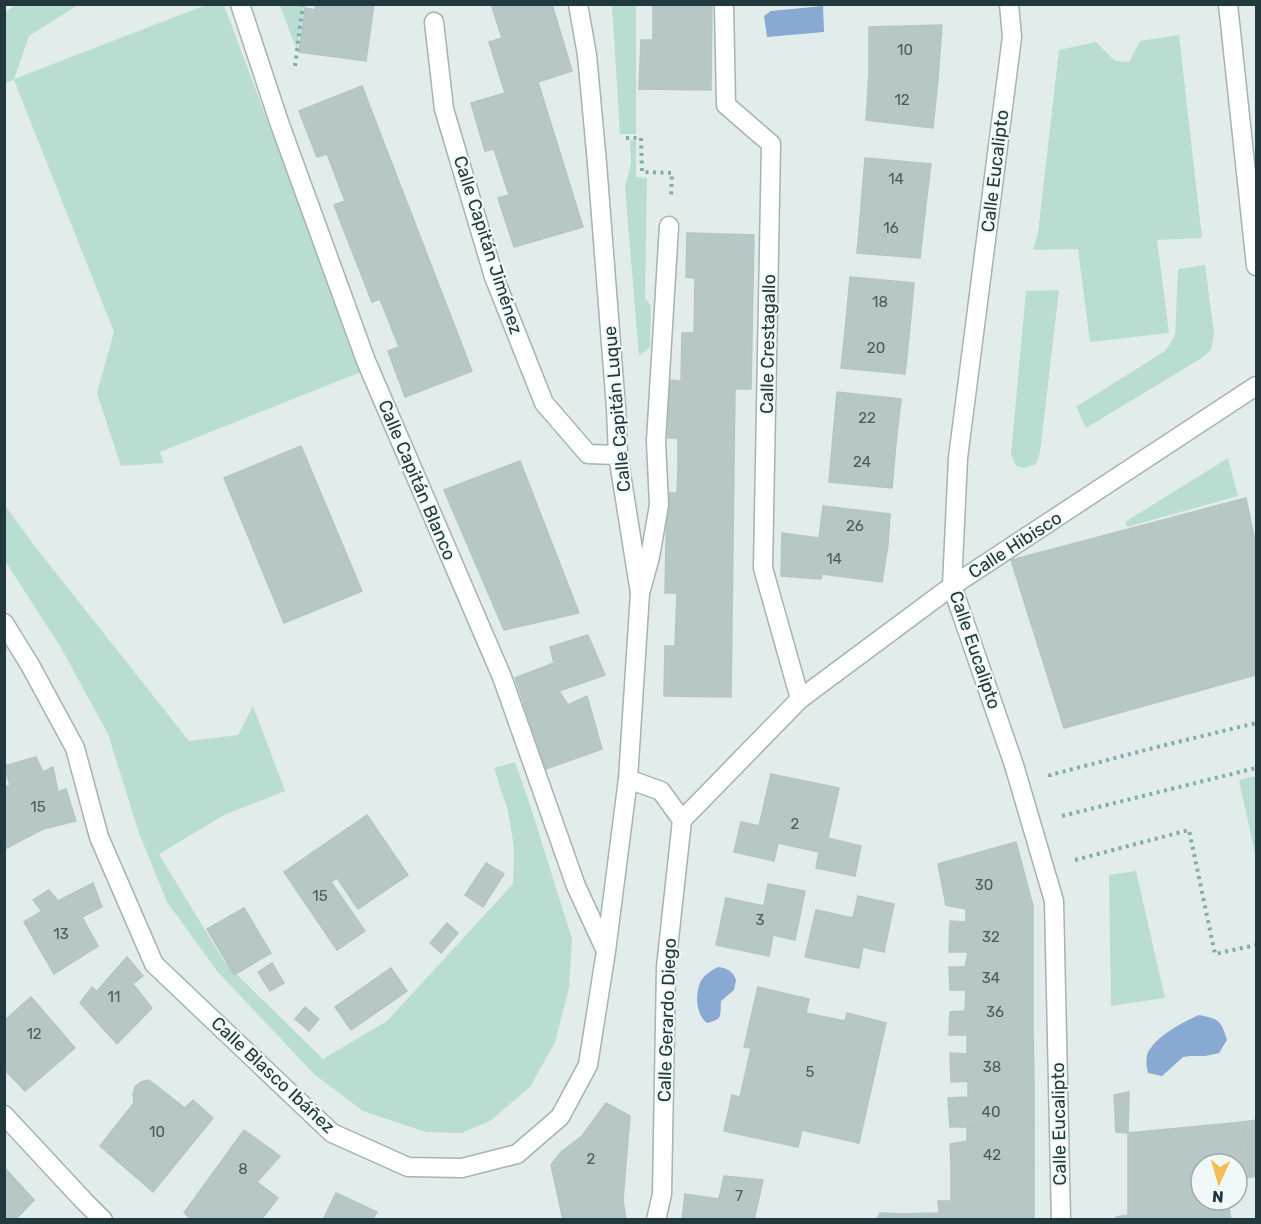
<svg xmlns="http://www.w3.org/2000/svg" width="1261" height="1224" viewBox="0 0 1261 1224" font-family="Rubik,sans-serif">
  <rect width="100%" height="100%" fill="#e1eceb"/>
  <path fill="#b9ded1" d="M16,5H78L29,36L14,79L206,5H224L361,372L160,452L164,463L121,466L97,393L114,332L14,80L5,83L4,13Z
    M280,5H304L297,51Z
    M612,5H636V134H620Z
    M1179,35L1202,238L1157,240L1169,333L1090,342L1078,249L1033,250L1038,233L1059,50L1096,42L1115,61L1129,62L1140,41Z
    M630,140L636,141V177L647,178L645,298L651,306L650,347L639,356L625,187L631,164Z
    M1205,265L1214,334L1211,350L1200,359L1086,428L1076,407L1165,351L1175,336L1178,269Z
    M1059,290L1040,452L1036,464L1025,468L1016,466L1011,454L1026,291Z
    M1228,458L1238,496L1127,527L1125,522Z
    M4,504L33,544L189,741L238,735L253,706L285,791L224,815L159,854L225,963L323,1059L387,1021L513,884L514,848L508,811L494,768L515,762L531,808L572,939L569,988L555,1042L530,1087L490,1121L461,1133L426,1132L363,1111L314,1074L217,971L167,902L139,833L108,734L60,646L5,561Z
    M1256,776V858L1239,780Z
    M1136,871L1165,998L1111,1006L1109,875Z"/>
  <path fill="#88a9d2" d="M823,6L824,32L767,37L764,16L771,11Z
    M718,967C727,968 733,971 736,980L734,990L721,1001C720,1016 723,1019 707,1023C696,1015 695,995 700,983C703,975 711,971 718,967Z
    M1199,1015C1219,1019 1221,1020 1227,1040L1219,1053L1205,1056H1190L1183,1057L1162,1076L1148,1073C1146,1065 1145,1055 1150,1049C1161,1033 1182,1023 1199,1015Z"/>
  <path fill="#b6c7c6" stroke="#b3c6c5" stroke-width="1.5" d="M316,4H374L366,61L299,52L305,8L315,10Z
    M491,4H552L572,71L538,82L583,227L514,247L498,198L509,195L494,149L485,151L471,103L505,93L489,42L502,38Z
    M653,4H712L711,90L639,89L641,40H653Z
    M942,25L938,79L869,73V27Z
    M869,73L938,79L933,128L866,120Z
    M362,86L472,371L405,397L388,351L399,347L380,299L372,302L334,205L345,201L327,154L317,157L299,111Z
    M865,158L931,164L926,204L862,194Z
    M862,194L926,204L920,258L857,253Z
    M687,233L754,235L751,389H735L731,697L664,696L665,646H675L677,593H665L667,493H677L678,466V438H668L669,380L681,381L682,333H694L695,278L686,277Z
    M850,277L914,283L910,327L846,321Z
    M846,321L910,327L905,374L841,368Z
    M837,392L901,399L896,443L833,436Z
    M833,436L896,443L892,488L829,482Z
    M301,446L362,591L284,623L224,478Z
    M520,461L579,613L504,630L444,490Z
    M1246,498L1256,546V675L1064,728L1011,560Z
    M823,506L890,514L888,545L819,538Z
    M782,533L819,538L888,545L882,582L822,574L821,579L781,576Z
    M588,635L605,675L559,691L568,705L587,696L602,749L546,769L515,678L554,663L550,647Z
    M36,757L43,772L53,767L58,792L66,789L76,821L43,829L7,848L4,838V787L10,785L4,766Z
    M771,774L839,788L828,838L861,846L855,876L816,868L819,852L778,843L774,861L734,852L741,822L759,826Z
    M367,815L408,875L358,909L337,878L331,882L365,931L337,950L284,872Z
    M1016,842L1033,906L966,909L946,905L938,864Z
    M486,863L504,874L483,907L465,895Z
    M93,883L102,907L82,917L98,946L54,974L24,922L42,911L33,900L49,890L58,901Z
    M768,884L805,891L795,940L773,935L769,956L716,945L726,898L764,906Z
    M858,896L894,904L884,952L863,947L859,968L805,957L816,910L853,918Z
    M1033,906V952H949L950,921L966,922V909Z
    M244,908L271,953L234,975L207,929Z
    M447,923L458,933L441,953L430,943Z
    M1033,952V989L950,990L949,967H965L968,953Z
    M127,957L143,976L133,984L152,1008L117,1044L80,1003L92,987L97,991Z
    M272,963L284,983L270,991L258,972Z
    M391,968L407,991L351,1030L335,1007Z
    M758,987L809,999L806,1013L845,1021L847,1013L886,1023L859,1143L802,1130L798,1147L724,1131L732,1095L740,1097L751,1048L744,1047Z
    M1033,989V1031L967,1035H949L950,1012L965,1011L966,991Z
    M31,997L75,1048L25,1091L4,1069V1021Z
    M305,1007L319,1019L309,1031L295,1019Z
    M1033,1031L1034,1079L951,1082L950,1053L967,1054V1035Z
    M1034,1079V1127H950L948,1098L968,1097V1081Z
    M149,1080L185,1108L193,1100L213,1118L153,1192L100,1146L134,1103L133,1094L135,1087L141,1082Z
    M1129,1092L1128,1133L1116,1132L1114,1095Z
    M606,1103L630,1116L623,1200L626,1220H563L551,1165L561,1152L582,1136Z
    M1256,1120V1176L1252,1177L1243,1122Z
    M1243,1122L1252,1177L1237,1179V1164H1201V1200H1228L1231,1220H1116V1217L1128,1215V1133Z
    M967,1126L1034,1127V1165H951L950,1144L967,1141Z
    M244,1130L280,1156L257,1182L278,1198L261,1220H192L184,1213Z
    M951,1165H1034V1220H903V1214L939,1213L938,1201H951Z
    M4,1167L34,1200L15,1220H4Z
    M724,1176L763,1180L754,1220H682L685,1194L719,1199Z
    M336,1193L377,1212L372,1220H323Z
    M880,1213L903,1214V1220H876Z"/>
  <g fill="none" stroke-linecap="round" stroke-linejoin="round">
    <defs>
      <path id="service" d="M640,593L650,557L659,505L656,441L669,226"/>
      <path id="minor" d="M240,4L279,122L366,361L502,677L576,886L606,951
        M578,4L587,55L597,163L616,408L618,455L640,593L628,779L661,791L682,820
        M724,4L726,105L771,144L763,568L800,699
        M1009,4L1012,37L958,458L952,586L1014,765L1054,901L1061,1220
        M1228,4L1256,266
        M434,22L444,109L494,277L544,403L588,454L618,455
        M4,623L30,665L75,748L99,837L154,964L332,1133L408,1167L462,1168L517,1154L560,1117L588,1065L606,951L628,779
        M682,820L800,699L952,586L1256,386
        M4,1115L84,1201L103,1220
        M656,1220L662,1194L666,967L682,820"/>
    </defs>
    <use href="#service" stroke="#a4b3b3" stroke-width="21"/>
    <use href="#minor" stroke="#a4b3b3" stroke-width="21"/>
    <path stroke="#81acb0" stroke-width="4" stroke-dasharray="3 4.5" stroke-linecap="butt" d="M295,66L303,4
      M626,138H641L642,172L672,173L671,197
      M1050,777V775L1161,746L1256,723
      M1062,816L1256,768
      M1075,860L1189,830L1215,954L1256,945"/>
    <use href="#service" stroke="#fff" stroke-width="18"/>
    <use href="#minor" stroke="#fff" stroke-width="18"/>
  </g>
  <g text-anchor="middle" stroke-width="4.5" stroke-linejoin="round" paint-order="stroke">
    <g font-size="15" fill="#465c5f">
      <text x="905" y="55">10</text>
      <text x="902" y="105">12</text>
      <text x="896" y="184">14</text>
      <text x="891" y="233">16</text>
      <text x="880" y="307">18</text>
      <text x="876" y="353">20</text>
      <text x="867" y="423">22</text>
      <text x="862" y="467">24</text>
      <text x="855" y="531">26</text>
      <text x="834" y="564">14</text>
      <text x="38" y="812">15</text>
      <text x="795" y="829">2</text>
      <text x="984" y="890">30</text>
      <text x="320" y="901">15</text>
      <text x="760" y="925">3</text>
      <text x="61" y="939">13</text>
      <text x="991" y="942">32</text>
      <text x="991" y="983">34</text>
      <text x="114" y="1002">11</text>
      <text x="995" y="1017">36</text>
      <text x="34" y="1039">12</text>
      <text x="992" y="1072">38</text>
      <text x="810" y="1077">5</text>
      <text x="991" y="1117">40</text>
      <text x="157" y="1137">10</text>
      <text x="992" y="1160">42</text>
      <text x="591" y="1164">2</text>
      <text x="243" y="1174">8</text>
      <text x="739" y="1201">7</text>
    </g>
    <g font-size="18" fill="#21393d" stroke="#f1f8f8">
      <text transform="translate(995 171) rotate(-83)" y="6">Calle Eucalipto</text>
      <text transform="translate(488 245) rotate(72)" y="6">Calle Capitán Jiménez</text>
      <text transform="translate(768 344) rotate(-89)" y="6">Calle Crestagallo</text>
      <text transform="translate(617 409) rotate(-95)" y="6">Calle Capitán Luque</text>
      <text transform="translate(417 480) rotate(67)" y="6">Calle Capitán Blanco</text>
      <text transform="translate(1015 545) rotate(-33)" y="6">Calle Hibisco</text>
      <text transform="translate(975 650) rotate(71)" y="6">Calle Eucalipto</text>
      <text transform="translate(667 1020) rotate(-88)" y="6">Calle Gerardo Diego</text>
      <text transform="translate(273 1075) rotate(43)" y="6">Calle Blasco Ibáñez</text>
      <text transform="translate(1059 1124) rotate(-91)" y="6">Calle Eucalipto</text>
    </g>
  </g>
  <rect width="1261" height="1224" fill="none" stroke="#21393d" stroke-width="12"/>
  <g transform="translate(1219 1182) rotate(184)"><circle r="28" fill="#f1f8f8" stroke="#9eacad" stroke-width="1.5"/>
  <path d="M0-4.5L10 22L0 15L-10 22Z" fill="#f5bb56"/>
  <text y="-9" font-size="16" font-weight="bold" text-anchor="middle" fill="#21393d">N</text>
  </g>
</svg>
